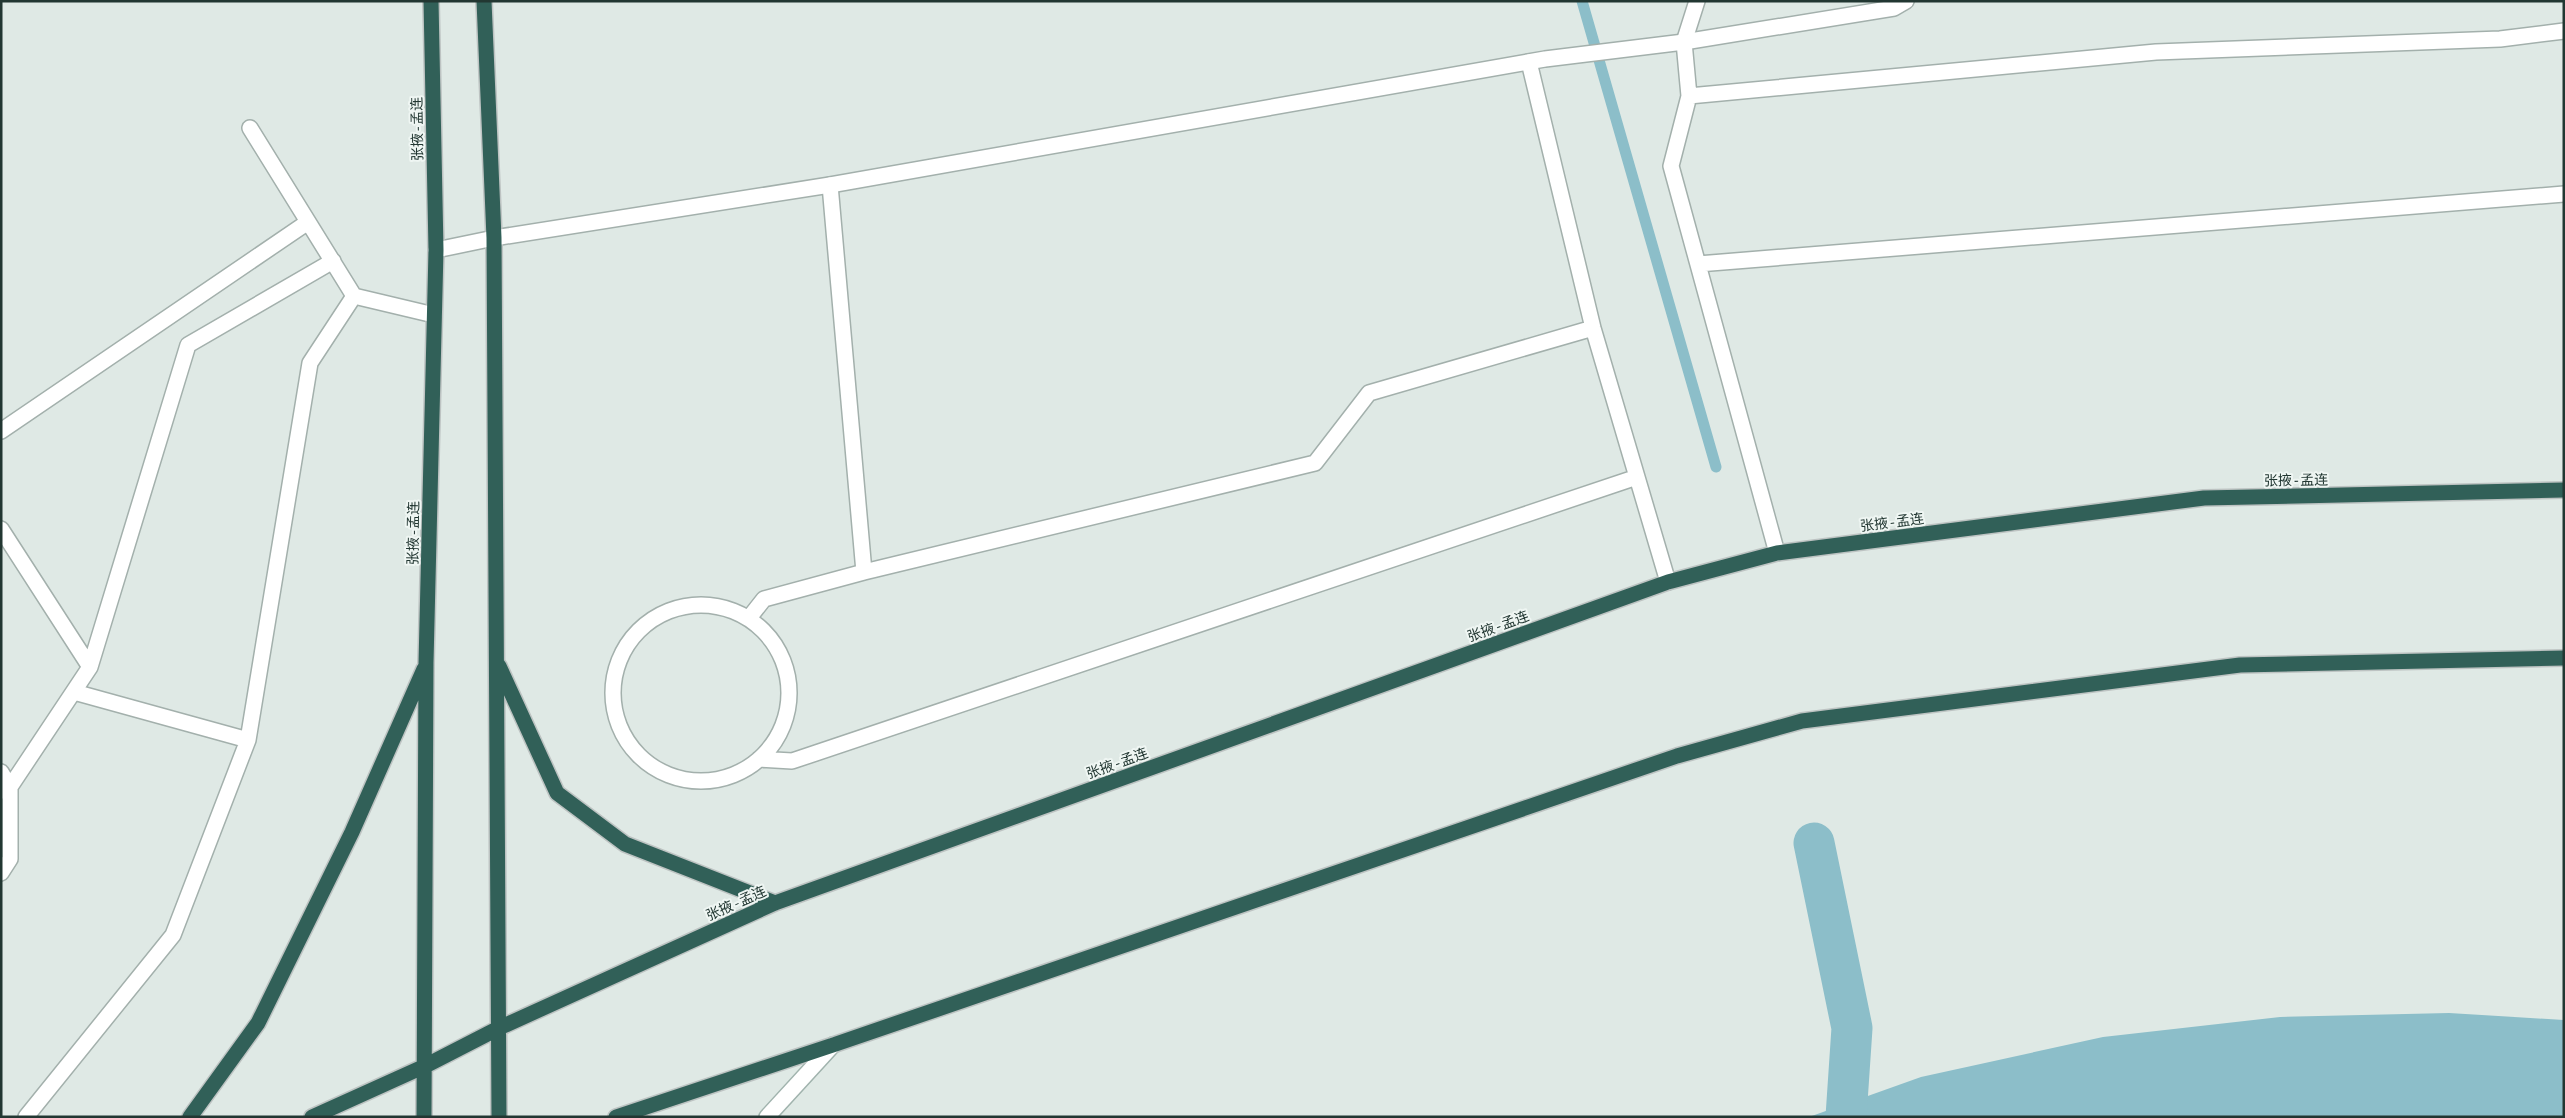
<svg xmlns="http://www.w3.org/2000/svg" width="2565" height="1118" viewBox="0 0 2565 1118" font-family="'Public Sans','Noto Sans SC',sans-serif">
  <rect width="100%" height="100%" fill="#dfe9e5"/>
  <path fill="#8cbec9" d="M2449,1013L2564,1020V1117H1809L1921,1077L2103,1037L2280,1017Z"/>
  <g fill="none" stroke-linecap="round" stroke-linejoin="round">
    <path stroke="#8cbec9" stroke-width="11" d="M1582,1L1716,467"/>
    <path stroke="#8cbec9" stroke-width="41" d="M1814,843L1852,1028L1846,1117"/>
    <defs>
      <path id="lane" d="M1697,1L1684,42L1689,96L1671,166L1777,553
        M1529,62L1593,328L1668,582
        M1689,96L2156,52L2500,39L2564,31
        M250,128L354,296L434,315
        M830,185L864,572
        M1698,264L2564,194
        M1,431L308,222
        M1,529L90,667
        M613 693a88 88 0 1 1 176 0a88 88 0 1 1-176 0Z
        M749,618L764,599L864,572L1315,463L1369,393L1593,328
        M74,692L248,740
        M759,759L792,761L1637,477
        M1,772L10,787L3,791
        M1,873L10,859V787L90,667L188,345L333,261
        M26,1117L173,935L248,740L310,363L354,296"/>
      <path id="street" d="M436,250L494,238L830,185L1545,59L1684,42L1894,8L1906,1"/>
      <path id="secondary" d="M767,1117L833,1045"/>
      <path id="highway" d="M484,1L494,238L499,1117
        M499,666L557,793L625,844L775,903
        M190,1117L258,1023L352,832L424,669
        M312,1117L425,1066L499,1028L775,903L1668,582L1777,553L2204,498L2564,490
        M424,1117L426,663L436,250L431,1
        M616,1117L833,1045L1677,756L1802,721L2240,665L2564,658"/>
    </defs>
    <use href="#lane" stroke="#a3b0ac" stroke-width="18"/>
    <use href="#street" stroke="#a3b0ac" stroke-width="18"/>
    <use href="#secondary" stroke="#a0b3ad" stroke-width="18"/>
    <use href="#highway" stroke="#bdc3c2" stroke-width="18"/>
    <use href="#lane" stroke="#fff" stroke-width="15"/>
    <use href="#street" stroke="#fff" stroke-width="15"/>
    <use href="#secondary" stroke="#fff" stroke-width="15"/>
    <use href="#highway" stroke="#316058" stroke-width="15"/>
  </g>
  <g text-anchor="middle" stroke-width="4" stroke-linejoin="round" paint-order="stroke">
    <g font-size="14" fill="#223732" stroke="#eff6f3">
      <text transform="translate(417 129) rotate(-91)" y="5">张掖 - 孟连</text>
      <text transform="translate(2296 480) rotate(-1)" y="5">张掖 - 孟连</text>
      <text transform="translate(1892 522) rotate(-7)" y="5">张掖 - 孟连</text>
      <text transform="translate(413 533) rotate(-89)" y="5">张掖 - 孟连</text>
      <text transform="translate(1498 626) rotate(-20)" y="5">张掖 - 孟连</text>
      <text transform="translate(1117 763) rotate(-20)" y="5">张掖 - 孟连</text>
      <text transform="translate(736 903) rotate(-24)" y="5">张掖 - 孟连</text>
    </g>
  </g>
  <rect width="2565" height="1118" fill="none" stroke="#223732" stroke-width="5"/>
</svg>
